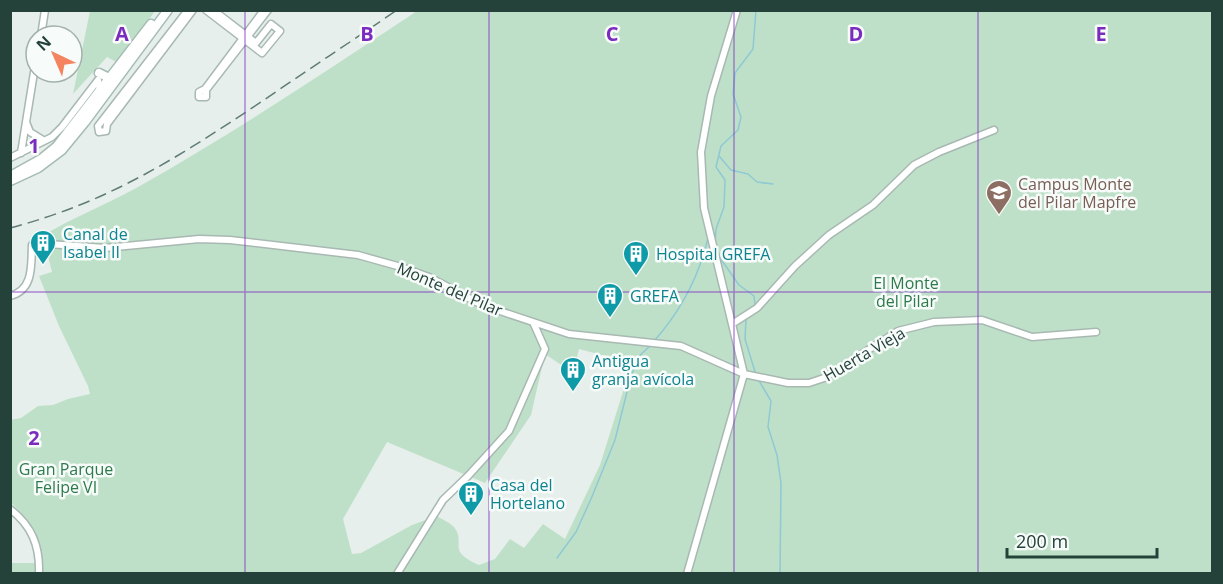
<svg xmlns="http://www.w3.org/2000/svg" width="1223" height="584" viewBox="0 0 1223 584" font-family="'Open Sans',sans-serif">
  <rect width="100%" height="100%" fill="#e6efeb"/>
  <path fill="#bfe0c8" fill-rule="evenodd" d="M90,11H155L118,63L107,57L73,94Z
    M417,11H1212V573H42C41,541 36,525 11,503L10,420L21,418L38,406L53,405L68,399L90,394L88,386L59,326L39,276L52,272L44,240V235C74,217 107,204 138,187C234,133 325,72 417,11ZM579,349L632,363L600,465L565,539L543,524L524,548L510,539L495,559L479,565C445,550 467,544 454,527C450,523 442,519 437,516L412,525L361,553L352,554L343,519L387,442L485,483L531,415L545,354L573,373Z
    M11,563H35V573H11Z"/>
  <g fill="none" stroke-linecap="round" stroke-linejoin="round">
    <path stroke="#8ec9d4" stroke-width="1.5" d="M719,156L731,170L748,174L757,182L773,184
      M715,244L716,229L724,207L725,180L716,167L721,146L738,130L741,117L733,94L735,73L753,49L756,10
      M718,255L739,285L754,296L755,305L747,312
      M746,319L745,339L756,375
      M654,341C680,312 699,276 708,238
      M758,379L771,401L768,427L777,455L781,483L780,574
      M557,558L576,532L591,499L615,440L630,380L638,357L651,345"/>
    <defs>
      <path id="street" d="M188,10L98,126L99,132L106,131L107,124L193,10
        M206,10L262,53L280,31L271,24L256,43L213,10
        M264,10L205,89L199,92V97H206V90L268,10
        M41,36L45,10
        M26,122L30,132L43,140
        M21,153L36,60
        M10,158L52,137L62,127L98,80L100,90
        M10,296C34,290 31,265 32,245L34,243L105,248L199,239L230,240L358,255L401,267L429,277L482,305L569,334L681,346L744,374L788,383H809L824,378L898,331L934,322L982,320L1032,337L1096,332
        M732,324L757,308L795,266L829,235L873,205L914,165L939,152L994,130
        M10,509C32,526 40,546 39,574
        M397,574L443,500L468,476L509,431L545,349L533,322
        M687,574L744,374L704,208L701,152L711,96L737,10"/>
      <path id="secondary" d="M99,73L107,77V83
        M14,174L41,159L57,146L151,24
        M10,181L38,168L62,150L85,122L168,10"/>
    </defs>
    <use href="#street" stroke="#a8b8b2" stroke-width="9"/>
    <use href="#secondary" stroke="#a4bbb3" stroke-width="11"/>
    <use href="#street" stroke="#fff" stroke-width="6"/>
    <use href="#secondary" stroke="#fff" stroke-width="8"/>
    <path stroke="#5f7d75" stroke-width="1.5" stroke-dasharray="12 6" stroke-linecap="butt" d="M10,228C109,202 177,158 261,102C306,71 352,41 397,10"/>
  </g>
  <path fill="none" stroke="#7b2cbf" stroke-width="1.5" stroke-opacity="0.55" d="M245,10V574M489,10V574M734,10V574M978,10V574M10,292H1212"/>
  <defs>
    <symbol id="university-pin" viewBox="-11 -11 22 30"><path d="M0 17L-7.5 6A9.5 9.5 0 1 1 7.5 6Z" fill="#8d6e63" stroke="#f7fbf9"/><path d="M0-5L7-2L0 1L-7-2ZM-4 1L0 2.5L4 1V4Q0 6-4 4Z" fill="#fff"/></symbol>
    <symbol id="building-pin" viewBox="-11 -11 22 30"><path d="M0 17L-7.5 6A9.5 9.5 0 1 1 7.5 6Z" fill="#0f9aa8" stroke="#f7fbf9"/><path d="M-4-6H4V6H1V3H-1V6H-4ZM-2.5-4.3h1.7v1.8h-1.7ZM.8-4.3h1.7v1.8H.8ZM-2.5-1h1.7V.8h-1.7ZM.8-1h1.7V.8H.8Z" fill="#fff"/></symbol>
  </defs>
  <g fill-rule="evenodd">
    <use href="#university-pin" x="984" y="178" width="30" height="40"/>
    <use href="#building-pin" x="28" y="228" width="30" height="40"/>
    <use href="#building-pin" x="621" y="239" width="30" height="40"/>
    <use href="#building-pin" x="595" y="281" width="30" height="40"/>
    <use href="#building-pin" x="558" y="355" width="30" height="40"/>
    <use href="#building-pin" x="456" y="479" width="30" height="40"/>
  </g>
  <g text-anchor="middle" stroke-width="5" stroke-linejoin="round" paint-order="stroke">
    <g font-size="16" fill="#785e54" stroke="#f7fbf9" text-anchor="start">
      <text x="1018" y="190">Campus Monte<tspan x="1018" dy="18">del Pilar Mapfre</tspan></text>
    </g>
    <g font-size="16" fill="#0d838f" stroke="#f7fbf9" text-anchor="start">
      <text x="63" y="240">Canal de<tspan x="63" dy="18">Isabel II</tspan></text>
      <text x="656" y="260">Hospital GREFA</text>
      <text x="630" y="302">GREFA</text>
      <text x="592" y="367">Antigua<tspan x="592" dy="18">granja avícola</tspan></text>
      <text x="490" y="491">Casa del<tspan x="490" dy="18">Hortelano</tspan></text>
    </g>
    <g font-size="16" fill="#2d7a4b" stroke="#f7fbf9">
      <text x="906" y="289">El Monte<tspan x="906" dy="18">del Pilar</tspan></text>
      <text x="66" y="475">Gran Parque<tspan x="66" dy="18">Felipe VI</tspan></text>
    </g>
    <g font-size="16" fill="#24423a" stroke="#f7fbf9">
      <text transform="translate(450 289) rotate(23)" y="6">Monte del Pilar</text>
      <text transform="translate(864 354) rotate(-30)" y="6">Huerta Vieja</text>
    </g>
  </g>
  <g font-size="20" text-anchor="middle" font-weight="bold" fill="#7b2cbf" stroke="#f7fbf9" stroke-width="5" stroke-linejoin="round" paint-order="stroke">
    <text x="122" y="41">A</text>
    <text x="367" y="41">B</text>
    <text x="612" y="41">C</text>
    <text x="856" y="41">D</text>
    <text x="1101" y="41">E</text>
    <text x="34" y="153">1</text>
    <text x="34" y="445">2</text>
  </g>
  <rect width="1223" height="584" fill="none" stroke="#24423a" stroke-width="24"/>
  <g transform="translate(54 54) rotate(316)"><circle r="28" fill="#f7fbf9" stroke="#a3b1ad" stroke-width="1.5"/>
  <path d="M0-4.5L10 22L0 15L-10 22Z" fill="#f4845f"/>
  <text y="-9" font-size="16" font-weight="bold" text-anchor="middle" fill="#24423a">N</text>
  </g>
  <path d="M1007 548v9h150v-9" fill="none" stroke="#24423a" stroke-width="3"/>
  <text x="1016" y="548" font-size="18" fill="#24423a" stroke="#f7fbf9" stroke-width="4.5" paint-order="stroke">200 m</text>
</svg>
